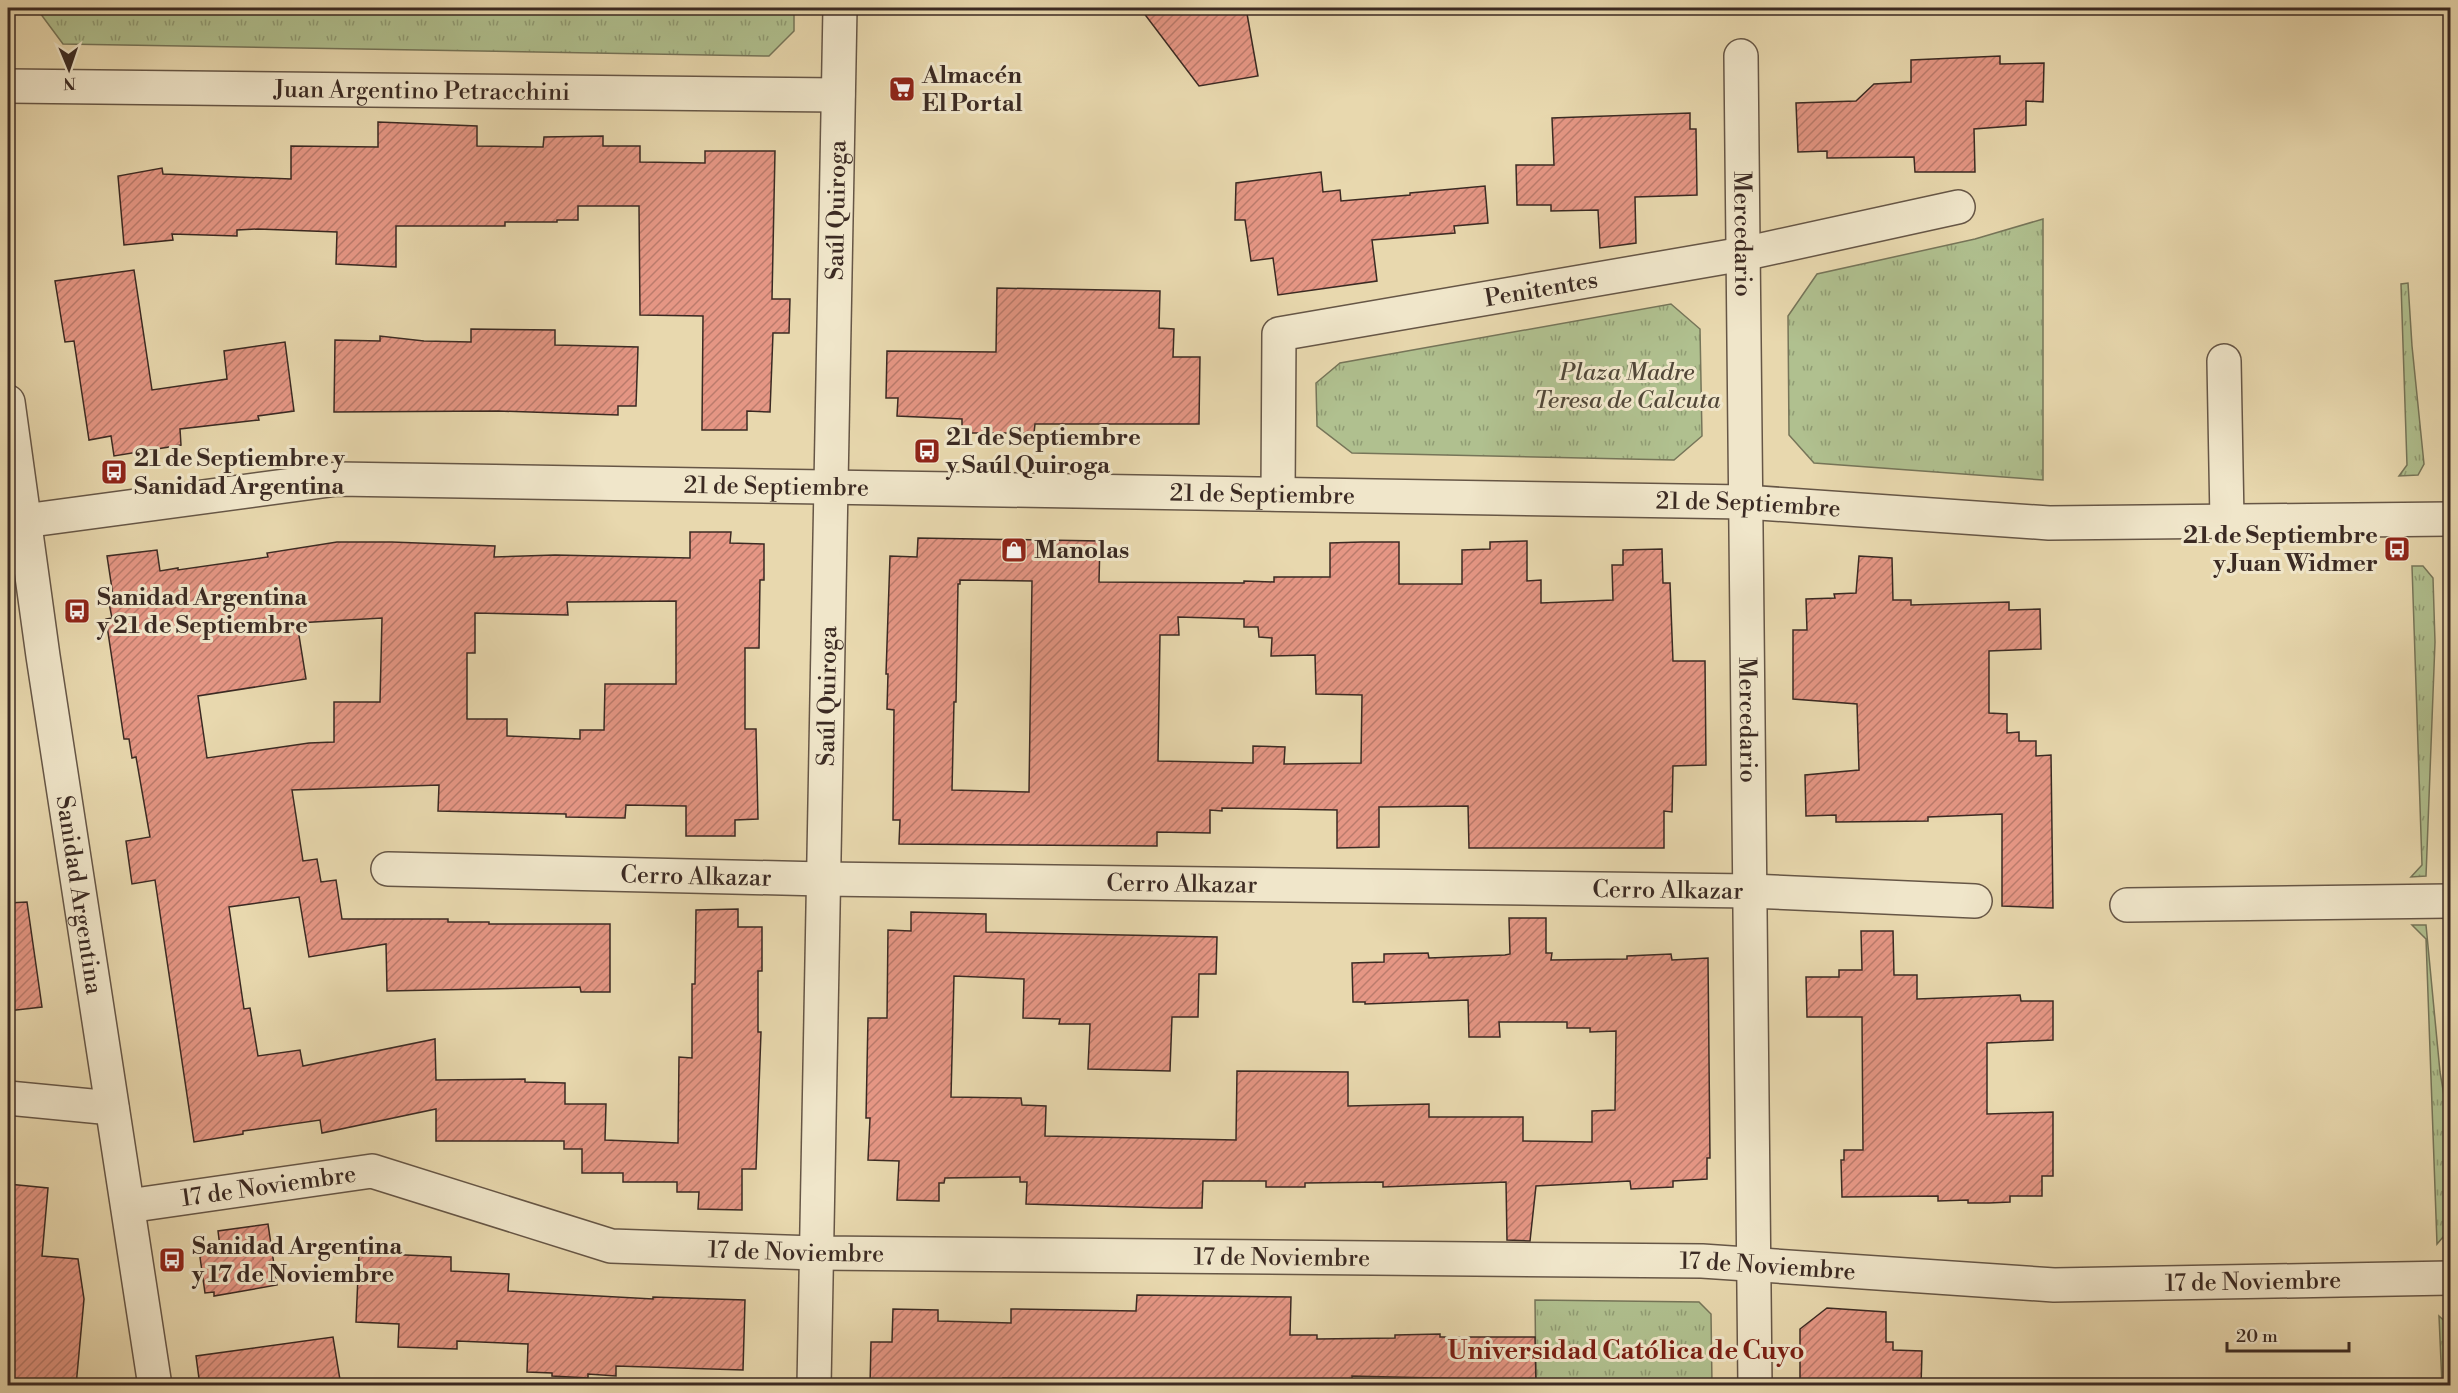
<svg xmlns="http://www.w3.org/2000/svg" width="2458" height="1393" viewBox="0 0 2458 1393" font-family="'Libre Bodoni',serif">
  <defs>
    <pattern id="grass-tufts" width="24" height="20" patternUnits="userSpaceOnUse" patternTransform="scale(1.5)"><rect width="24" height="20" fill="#b0c08f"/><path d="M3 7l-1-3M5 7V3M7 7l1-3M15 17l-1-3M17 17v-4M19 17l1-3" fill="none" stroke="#909c74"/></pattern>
    <pattern id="building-hatch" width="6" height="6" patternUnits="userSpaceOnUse" patternTransform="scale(1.5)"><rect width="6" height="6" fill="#e59684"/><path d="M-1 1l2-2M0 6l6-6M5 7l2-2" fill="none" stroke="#bb7b6c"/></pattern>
  </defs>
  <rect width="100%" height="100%" fill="#e8d8ae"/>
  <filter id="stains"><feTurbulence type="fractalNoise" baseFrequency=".00333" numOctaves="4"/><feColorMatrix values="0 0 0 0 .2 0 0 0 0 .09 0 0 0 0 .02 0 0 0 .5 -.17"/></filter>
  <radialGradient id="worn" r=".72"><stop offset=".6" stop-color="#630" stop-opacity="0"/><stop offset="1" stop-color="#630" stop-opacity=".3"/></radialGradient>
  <path fill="url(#grass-tufts)" stroke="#767559" stroke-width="1.5" d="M40,8H794V31L769,56L63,44L40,13Z
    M2043,219V480L1814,463L1789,435L1788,316L1817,274L1975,239Z
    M2408,283L2412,346L2424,464L2418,475L2399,476L2407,465L2401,284Z
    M1671,304L1700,329L1702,436L1674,460L1352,453L1317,426L1316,383L1340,363Z
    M2412,566H2423L2433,578L2435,642L2426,876L2411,877L2422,865Z
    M2412,925H2426L2440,1072L2450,1131V1229L2437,1244L2426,939Z
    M1535,1300L1699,1302L1711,1314L1712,1385H1536Z
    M2439,1316L2450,1326V1385H2442Z"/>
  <path fill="url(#building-hatch)" stroke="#3b2a23" stroke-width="1.5" fill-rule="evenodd" d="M1140,8H1246L1258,76L1199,86Z
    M2000,56V64L2044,63L2043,102L2026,101V125L1974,129L1975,172H1915L1914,157L1827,158V151L1798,152L1796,103L1856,101L1874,84L1911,82V60Z
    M1690,113V129H1696L1697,195L1635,197L1636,243L1600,248L1598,210L1551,211V205H1517L1516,165H1554L1552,118Z
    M378,122L477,126V146L543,147L544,137L603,136V146H640V162L705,163V151H775L772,299H790L789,333H773L770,412L747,411V430H702L703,316L640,315L639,206H578V220H557V222H505V226H396V267L336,264L337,232L258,229L237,230V236L172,234L173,240L124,245L118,176L162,168L163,174L291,179V146L378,147Z
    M1321,172L1323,192L1340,190L1341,201L1410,195V193L1485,186L1488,223L1454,226L1455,233L1372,240L1377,281L1278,295L1273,258L1251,261L1245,220H1235L1236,183Z
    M134,270L152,390L227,379L224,351L285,342L294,411L258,416L259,420L180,429L181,445L114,456L111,436L89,440L74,341L65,342L55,281Z
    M997,288L1160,291L1159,328L1174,329L1173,357H1200L1199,424H1035L1034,433H962V419L897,416L898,398H886L887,351L996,352Z
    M471,329L555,330V345L638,347L636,406H618V415L498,411L334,412L335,340L380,341V336L424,341L471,342Z
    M690,532H731L730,543L764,544V580H760L759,648H745V729H756L758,819L735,820V836H686V806L626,805L625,818L566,817V814L438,811L439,785L292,790L303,861L317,859L321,882L336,880L342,919H448V922H489V924H610V992H581L580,987L387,991L386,944L309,957L299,897L229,907L244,1009L250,1008L258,1056L300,1050L303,1066L435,1039L436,1080L525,1079V1082L565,1083V1104H606L605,1140L678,1143L679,1057L692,1058V984H695L696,910L738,909V927H762V971H758V1032H761L756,1169H742V1210L698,1209L699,1192H677V1182H623V1173H582V1149H564V1141H436V1109L322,1133L320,1120L243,1131V1134L194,1142L155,880L132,884L126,841L150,837L136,757L132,758L129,739H124L106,619L112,618L109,603L114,602L107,556L157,550L160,571L178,568V570L268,557L267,553L337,542H392L495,546L494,557L555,555L690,558ZM676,601V684H605L604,730H580V739L507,736V719H467V653H475V613L568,615L567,602ZM382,618L380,702H334V742L309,743L207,758L198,696L306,679L297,623Z
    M918,538L1100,541L1099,582L1244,583V581L1274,582V577H1330V543L1362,542H1399V584H1462V550L1490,549V542L1527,541V581L1541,580V603L1613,600L1612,565H1623V550L1662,549L1663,583H1670L1673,661H1705L1706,765L1673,766L1672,812L1664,811V848H1469L1468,806L1379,807V847L1337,848V810L1222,808V811L1210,810V833L1157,832V846L899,844L900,820H893L894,710L887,709L888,674H886L890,556L917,557ZM960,580L1032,581L1029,792L952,790L954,702H956L958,584H960ZM1178,617L1244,619V627H1258L1259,637L1272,638L1271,656L1315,655L1316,694L1362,695L1361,763L1284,764L1285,747L1253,746V763L1158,761L1160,635H1179Z
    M1859,556L1892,558L1893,600H1911V605L2009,602V610L2040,609L2041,649L1989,651V713L2007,714V733L2019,732V741H2036V756L2051,755L2053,908L2002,906V814L1928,817V821L1836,822V815L1806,816L1805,775L1859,770L1857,704L1793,699V630H1807L1806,599L1835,598L1834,594L1856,593Z
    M27,902L42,1007L8,1011V903Z
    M911,912L986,914V932L1217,937L1216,974H1199L1198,1017H1172L1170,1071L1088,1069L1090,1024H1059L1060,1019L1023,1018L1024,979L954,976L951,1097L1021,1098L1022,1105L1046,1106L1045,1136L1236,1140L1237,1071L1348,1072V1106L1429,1104V1117H1523V1141L1592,1142V1111L1615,1110L1616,1031L1590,1032V1028H1567V1022H1499L1500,1037H1469L1468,1000L1365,1004V1002H1353L1352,963L1384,962V954L1428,953L1429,958L1505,955L1510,954L1509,918H1546V953H1552L1551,960L1627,959V956L1671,954L1672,960L1708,958L1710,1158H1707V1179L1673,1181V1187L1631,1189L1630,1181L1536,1186L1530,1241L1507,1240L1506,1182L1383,1187V1182L1305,1183V1187H1266V1181H1203L1202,1208H1169L1026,1204L1027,1182H1020V1177L945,1178L944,1183H939V1201L897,1200L899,1161L868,1160L870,1118H866L868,1018H887L888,930L911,931Z
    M1861,931H1893L1894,975H1917V999L2020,995L2021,1001H2053V1040L1987,1043V1114L2053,1112V1176H2042V1196H2010V1202L1989,1203H1968V1200L1938,1201V1196L1842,1197L1841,1160H1844V1150H1863L1862,1017H1807L1806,977H1839V970H1862Z
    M8,1184L48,1188L42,1256L78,1259L84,1299L76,1386H8Z
    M268,1224L277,1285L214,1296V1292L205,1293L199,1250L220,1247L218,1231Z
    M359,1253L451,1257V1271L509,1274L508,1291L653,1299V1297L745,1300L743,1370L616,1366V1376L588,1374V1378L552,1376V1373L527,1372L528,1344L457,1341V1349L398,1347L399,1324L356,1322Z
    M1137,1295L1291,1297L1290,1335H1317V1339L1395,1338V1335L1440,1334V1337H1535L1536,1386H1474V1379L1352,1376V1386H1253V1382L1003,1378V1386H870L871,1342H892L893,1309L938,1310V1321L1011,1323V1309L1136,1311Z
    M1827,1308L1886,1312V1342H1893V1350L1922,1351L1921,1386H1800V1329Z
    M333,1337L341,1386H200L196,1356Z"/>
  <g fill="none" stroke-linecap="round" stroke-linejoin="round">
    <defs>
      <g id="minor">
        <path id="s1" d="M1741,56L1755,1386"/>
        <path id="s2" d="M8,86L838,95"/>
        <path d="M2224,361L2227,520"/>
        <path id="s3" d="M8,402L43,656L155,1386"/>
        <path id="s4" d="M1278,494L1279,334L1743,254L1958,207"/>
        <path id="s5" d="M8,526L24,521L337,479L1745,502L2049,523L2450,519"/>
        <path id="s6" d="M388,869L823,879L1750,891L1975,901"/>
        <path d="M2127,905L2450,901"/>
        <path d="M8,1098L112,1108"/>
        <path id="s7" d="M128,1206L372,1171L611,1246L816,1253L1702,1261L2054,1285L2450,1278"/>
        <path id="s8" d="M814,1386L840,8"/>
      </g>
    </defs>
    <use href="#minor" stroke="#665646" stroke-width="36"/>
    <use href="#minor" stroke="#f0e6ca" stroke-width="33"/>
  </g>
  <defs>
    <symbol id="supermarket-square" viewBox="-11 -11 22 22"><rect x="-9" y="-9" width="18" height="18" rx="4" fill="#8f2418" stroke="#f0e6ca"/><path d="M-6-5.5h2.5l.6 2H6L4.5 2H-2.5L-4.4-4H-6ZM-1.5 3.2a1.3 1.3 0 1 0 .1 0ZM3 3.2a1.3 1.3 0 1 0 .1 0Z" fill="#fff"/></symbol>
    <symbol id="bus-square" viewBox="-11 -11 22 22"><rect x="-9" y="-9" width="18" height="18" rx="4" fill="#8f2418" stroke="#f0e6ca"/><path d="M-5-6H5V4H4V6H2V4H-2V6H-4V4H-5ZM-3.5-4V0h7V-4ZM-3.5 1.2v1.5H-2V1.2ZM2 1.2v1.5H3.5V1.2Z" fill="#fff"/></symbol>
    <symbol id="shop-square" viewBox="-11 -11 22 22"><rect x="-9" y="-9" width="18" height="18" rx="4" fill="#8f2418" stroke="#f0e6ca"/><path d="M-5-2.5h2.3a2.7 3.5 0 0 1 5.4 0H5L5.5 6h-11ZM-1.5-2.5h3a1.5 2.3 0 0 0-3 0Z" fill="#fff"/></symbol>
  </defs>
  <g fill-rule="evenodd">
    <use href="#supermarket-square" x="887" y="74" width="30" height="30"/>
    <use href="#bus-square" x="912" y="436" width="30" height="30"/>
    <use href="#bus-square" x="99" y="457" width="30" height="30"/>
    <use href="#bus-square" x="2382" y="534" width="30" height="30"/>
    <use href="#shop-square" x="999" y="535" width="30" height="30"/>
    <use href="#bus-square" x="62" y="596" width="30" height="30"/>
    <use href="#bus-square" x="157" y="1245" width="30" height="30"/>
  </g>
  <g text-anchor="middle" stroke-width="6" stroke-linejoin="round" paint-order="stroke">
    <g font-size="24" font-weight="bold" fill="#3b2a23" stroke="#f0e6ca" text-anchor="start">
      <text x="922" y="83">Almacén<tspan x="922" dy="28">El Portal</tspan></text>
      <text x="946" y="445">21 de Septiembre<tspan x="946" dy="28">y Saúl Quiroga</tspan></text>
      <text x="134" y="466">21 de Septiembre y<tspan x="134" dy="28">Sanidad Argentina</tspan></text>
      <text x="2378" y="543" text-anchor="end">21 de Septiembre<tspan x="2378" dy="28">y Juan Widmer</tspan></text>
      <text x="1034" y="558">Manolas</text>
      <text x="97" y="605">Sanidad Argentina<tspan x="97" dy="28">y 21 de Septiembre</tspan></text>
      <text x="192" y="1254">Sanidad Argentina<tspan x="192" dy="28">y 17 de Noviembre</tspan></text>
    </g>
    <g font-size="24" fill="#3b2a23" stroke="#f0e6ca">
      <text dy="8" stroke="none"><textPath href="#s2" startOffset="414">Juan Argentino Petracchini</textPath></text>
      <text dy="8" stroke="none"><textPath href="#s8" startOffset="1176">Saúl Quiroga</textPath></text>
      <text dy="8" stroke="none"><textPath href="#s1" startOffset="178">Mercedario</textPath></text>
      <text dy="8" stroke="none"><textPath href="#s4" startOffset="426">Penitentes</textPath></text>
      <text dy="8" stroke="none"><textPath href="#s5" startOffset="772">21 de Septiembre</textPath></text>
      <text dy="8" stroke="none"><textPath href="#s5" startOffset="1258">21 de Septiembre</textPath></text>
      <text dy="8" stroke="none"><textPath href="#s5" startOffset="1744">21 de Septiembre</textPath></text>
      <text dy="8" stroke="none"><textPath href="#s8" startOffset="690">Saúl Quiroga</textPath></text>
      <text dy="8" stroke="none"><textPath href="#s1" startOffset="664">Mercedario</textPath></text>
      <text dy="8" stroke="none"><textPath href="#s6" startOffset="308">Cerro Alkazar</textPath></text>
      <text dy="8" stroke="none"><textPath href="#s6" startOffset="794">Cerro Alkazar</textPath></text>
      <text dy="8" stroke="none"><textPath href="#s6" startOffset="1280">Cerro Alkazar</textPath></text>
      <text dy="8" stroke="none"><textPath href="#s3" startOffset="498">Sanidad Argentina</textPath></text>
      <text dy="8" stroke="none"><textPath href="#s7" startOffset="142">17 de Noviembre</textPath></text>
      <text dy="8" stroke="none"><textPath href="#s7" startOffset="682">17 de Noviembre</textPath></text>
      <text dy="8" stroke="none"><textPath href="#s7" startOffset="1168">17 de Noviembre</textPath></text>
      <text dy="8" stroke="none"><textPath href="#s7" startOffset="1654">17 de Noviembre</textPath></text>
      <text dy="8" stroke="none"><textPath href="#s7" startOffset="2140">17 de Noviembre</textPath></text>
    </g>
    <g font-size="24" font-style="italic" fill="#524839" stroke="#f0e6ca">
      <text x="1627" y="380">Plaza Madre<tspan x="1627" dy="28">Teresa de Calcuta</tspan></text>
    </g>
    <g font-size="26" font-weight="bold" fill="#7a1f14" stroke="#f0e6ca">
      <text x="1626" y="1359">Universidad Católica de Cuyo</text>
    </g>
  </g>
  <rect width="2458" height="1393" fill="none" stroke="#e8d8ae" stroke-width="30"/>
  <rect x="9" y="9" width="2440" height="1375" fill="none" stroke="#3b2a23" stroke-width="3"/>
  <rect x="15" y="15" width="2428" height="1363" fill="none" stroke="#3b2a23" stroke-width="1.5"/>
  <g transform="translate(69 69) rotate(178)" stroke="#f0e6ca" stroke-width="4.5" paint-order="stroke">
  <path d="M0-4.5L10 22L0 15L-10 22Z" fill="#3b2a23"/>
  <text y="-9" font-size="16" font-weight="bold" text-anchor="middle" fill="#3b2a23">N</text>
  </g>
  <path d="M2227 1342v9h122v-9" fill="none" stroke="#3b2a23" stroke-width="3"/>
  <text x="2236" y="1342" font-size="18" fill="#3b2a23" stroke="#f0e6ca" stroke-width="4.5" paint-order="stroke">20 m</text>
  <rect width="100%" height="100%" filter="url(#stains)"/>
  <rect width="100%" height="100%" fill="url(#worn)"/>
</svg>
